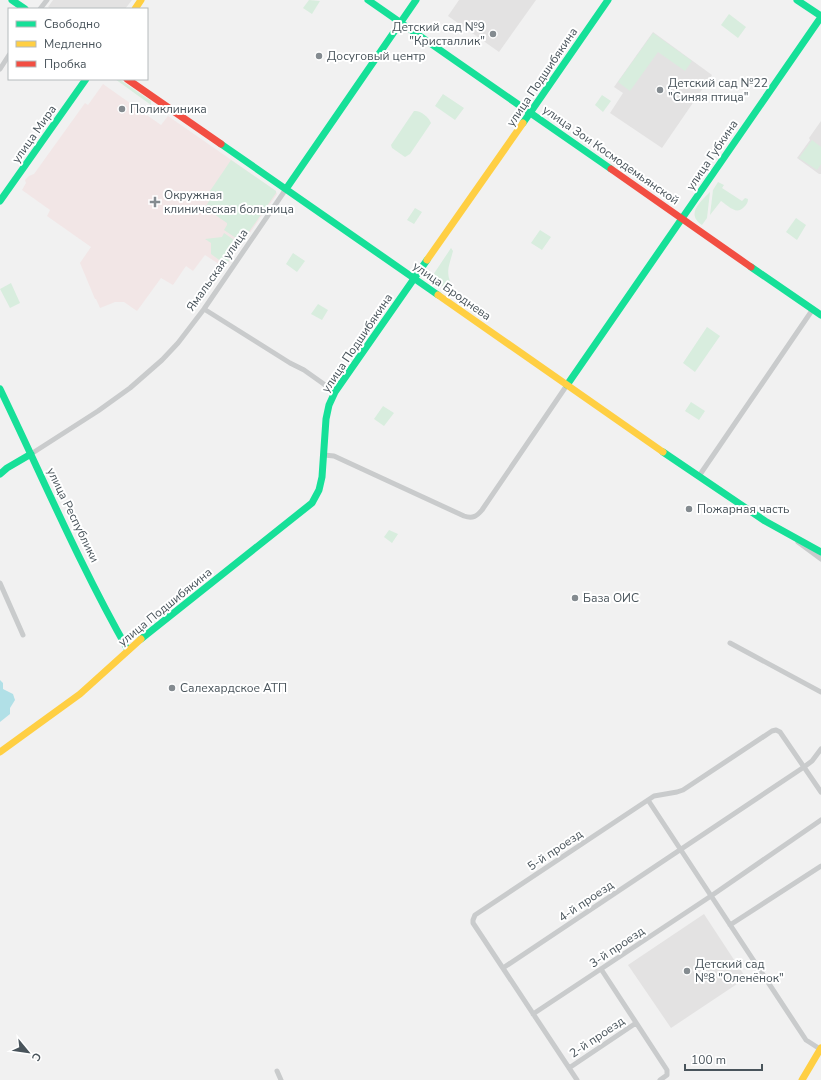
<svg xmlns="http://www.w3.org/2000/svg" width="821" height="1080" viewBox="0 0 821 1080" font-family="'Nunito Sans',sans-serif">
  <rect width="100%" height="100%" fill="#f1f1f1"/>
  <path fill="#e3e2e2" d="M53,0H132L125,9H51L48,7Z
    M459,0H536L499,52L448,16Z
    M653,32L712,75L662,148L610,113L623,93L614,87Z
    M821,121V174H819L797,158L810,140L809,138Z
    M704,914L746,978L671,1028L628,965Z"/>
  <path fill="#f2e6e6" d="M103,84L161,125L168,116L276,191L277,194L225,268L205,255L193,271L186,266L173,285L161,278L137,311L124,302H115L100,308L96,299H95L80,263L91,247L47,216L50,210L22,190L26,183L25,180L29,176L34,174L85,103L88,105Z"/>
  <path fill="#d8edde" d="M309,0L320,1L312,14L303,8Z
    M729,14L746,27L738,38L721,25Z
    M653,33L692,61L685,71L658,52L630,91L618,82Z
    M115,79H119L151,101V105Z
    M443,94L464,108L455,120L435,106Z
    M602,95L611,101L603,112L595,105Z
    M414,111C420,110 429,117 431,123L410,154L405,157L392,148L391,145Z
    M812,140L821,147V164L817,170L799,158Z
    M231,160L276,191V193L242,242L224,230L227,225V223L205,208L209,201L210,191Z
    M718,182L724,185L722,188L742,201L745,198L748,199C748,203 746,205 743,208C736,215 727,205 721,201L710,215L713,190Z
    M710,192L707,218L702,225C686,214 699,203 710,192Z
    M415,208L422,212L414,224L407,220Z
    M796,218L806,225L797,240L786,232Z
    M540,230L551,237L542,250L531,243Z
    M224,233L240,244L226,265L211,254V243L205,239L222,237Z
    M451,248L453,251C448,270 445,272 454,291L452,293L431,278Z
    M293,253L305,261L297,272L286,264Z
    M11,283L20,303L10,308L0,289Z
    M318,304L328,310L322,320L311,314Z
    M707,327L720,336L695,372L683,363Z
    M691,402L705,411L699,420L685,411Z
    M383,406L394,413L384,426L374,419Z
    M389,530L398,534L392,543L384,537Z"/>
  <path fill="#b1e0e7" d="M0,680L3,683V689L13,694L15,700L10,708V714L0,722Z"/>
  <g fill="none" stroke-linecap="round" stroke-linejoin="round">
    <path stroke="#c9cbcc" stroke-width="5" d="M40,9L47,0
      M0,69L9,55
      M204,309L290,363L304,370L335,392
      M31,454L98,411L130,388L162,360L178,343L204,309L286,189
      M324,455L334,456L464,516C473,519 477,516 482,510L567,385
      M699,476L813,309
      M798,542L821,559
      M0,583L23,635
      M730,643L821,692
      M648,800L806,1040L820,1049
      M730,925L821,866
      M503,968L804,767L812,761L821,749
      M601,969L667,1070V1075L660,1080
      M533,1014L711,896L821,820
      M569,1068L636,1023
      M277,1071L281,1080
      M577,1080L473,923V920L475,915L654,796L677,792L683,790L772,731L776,730L780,732L821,792"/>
    <path stroke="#16e098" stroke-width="7" d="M12,0L25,9
      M368,0L611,169
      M797,0L821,16
      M523,123L608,0
      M221,144L438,295
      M286,189L416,0
      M0,201L86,79
      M751,267L821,315
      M567,385L821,17
      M0,389C42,476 80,566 128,650
      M663,452L765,521L821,552
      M0,474L7,468L31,454
      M141,639L312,503L319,490L322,477L326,419L329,405L335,392L427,260"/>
    <path stroke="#ffcf43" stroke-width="7" d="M135,9L141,0
      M427,260L523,123
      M438,295L663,452
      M0,752L80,694L141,639
      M802,1080L821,1048"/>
    <path stroke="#f24e42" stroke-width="7" d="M127,79L221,144
      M611,169L751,267"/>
  </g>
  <g fill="#848b90" stroke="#fff" stroke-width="1.5">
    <circle cx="493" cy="34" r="4"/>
    <circle cx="319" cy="56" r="4"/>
    <circle cx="660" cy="90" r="4"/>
    <circle cx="122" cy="109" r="4"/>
    <path d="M153 196h4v4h4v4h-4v4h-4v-4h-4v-4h4z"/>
    <circle cx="689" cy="509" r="4"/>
    <circle cx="575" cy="598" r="4"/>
    <circle cx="172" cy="688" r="4"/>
    <circle cx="687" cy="971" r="4"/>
  </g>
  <g text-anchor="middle" stroke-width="4" stroke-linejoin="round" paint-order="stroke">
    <g font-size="12" fill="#49545b" stroke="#fff" text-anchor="start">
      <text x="485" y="31" text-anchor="end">Детский сад №9<tspan x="485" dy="14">"Кристаллик"</tspan></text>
      <text x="327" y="60">Досуговый центр</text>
      <text x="668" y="87">Детский сад №22<tspan x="668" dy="14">"Синяя птица"</tspan></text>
      <text x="130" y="113">Поликлиника</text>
      <text x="164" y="199">Окружная<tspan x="164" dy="14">клиническая больница</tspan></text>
      <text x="697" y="513">Пожарная часть</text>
      <text x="583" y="602">База ОИС</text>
      <text x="180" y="692">Салехардское АТП</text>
      <text x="695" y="968">Детский сад<tspan x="695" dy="14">№8 "Оленёнок"</tspan></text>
    </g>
    <g font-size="12" fill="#49545b" stroke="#fff">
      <text transform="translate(542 77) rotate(-56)" y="4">улица Подшибякина</text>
      <text transform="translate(34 134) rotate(-55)" y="4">улица Мира</text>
      <text transform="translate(611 155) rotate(35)" y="4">улица Зои Космодемьянской</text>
      <text transform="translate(712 155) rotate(-56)" y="4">улица Губкина</text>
      <text transform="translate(217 270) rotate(-55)" y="4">Ямальская улица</text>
      <text transform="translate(452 291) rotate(35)" y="4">улица Броднева</text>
      <text transform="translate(357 343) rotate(-56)" y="4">улица Подшибякина</text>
      <text transform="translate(73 515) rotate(64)" y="4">улица Республики</text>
      <text transform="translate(165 607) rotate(-39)" y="4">улица Подшибякина</text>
      <text transform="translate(555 850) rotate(-34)" y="4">5-й проезд</text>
      <text transform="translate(586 901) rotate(-34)" y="4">4-й проезд</text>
      <text transform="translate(617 947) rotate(-34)" y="4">3-й проезд</text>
      <text transform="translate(597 1037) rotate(-34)" y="4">2-й проезд</text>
    </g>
  </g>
  <rect x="8" y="8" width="140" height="72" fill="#ffffff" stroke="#b6bbbd"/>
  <rect x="16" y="21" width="20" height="6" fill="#16e098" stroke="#b6bbbd"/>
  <text x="44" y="28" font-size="12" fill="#49545b">Свободно</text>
  <rect x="16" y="41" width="20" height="6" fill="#ffcf43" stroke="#b6bbbd"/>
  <text x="44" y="48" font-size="12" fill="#49545b">Медленно</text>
  <rect x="16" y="61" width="20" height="6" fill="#f24e42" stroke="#b6bbbd"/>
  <text x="44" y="68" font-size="12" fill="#49545b">Пробка</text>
  <g transform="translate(28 1052) rotate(119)" stroke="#ffffff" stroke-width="3" paint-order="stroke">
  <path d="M0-3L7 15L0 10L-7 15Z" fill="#49545b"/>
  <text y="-6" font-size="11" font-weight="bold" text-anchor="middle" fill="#49545b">С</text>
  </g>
  <path d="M685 1064v6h77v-6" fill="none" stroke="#49545b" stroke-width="2"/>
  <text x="691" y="1064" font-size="12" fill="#49545b" stroke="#ffffff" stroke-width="3" paint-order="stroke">100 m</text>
</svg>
